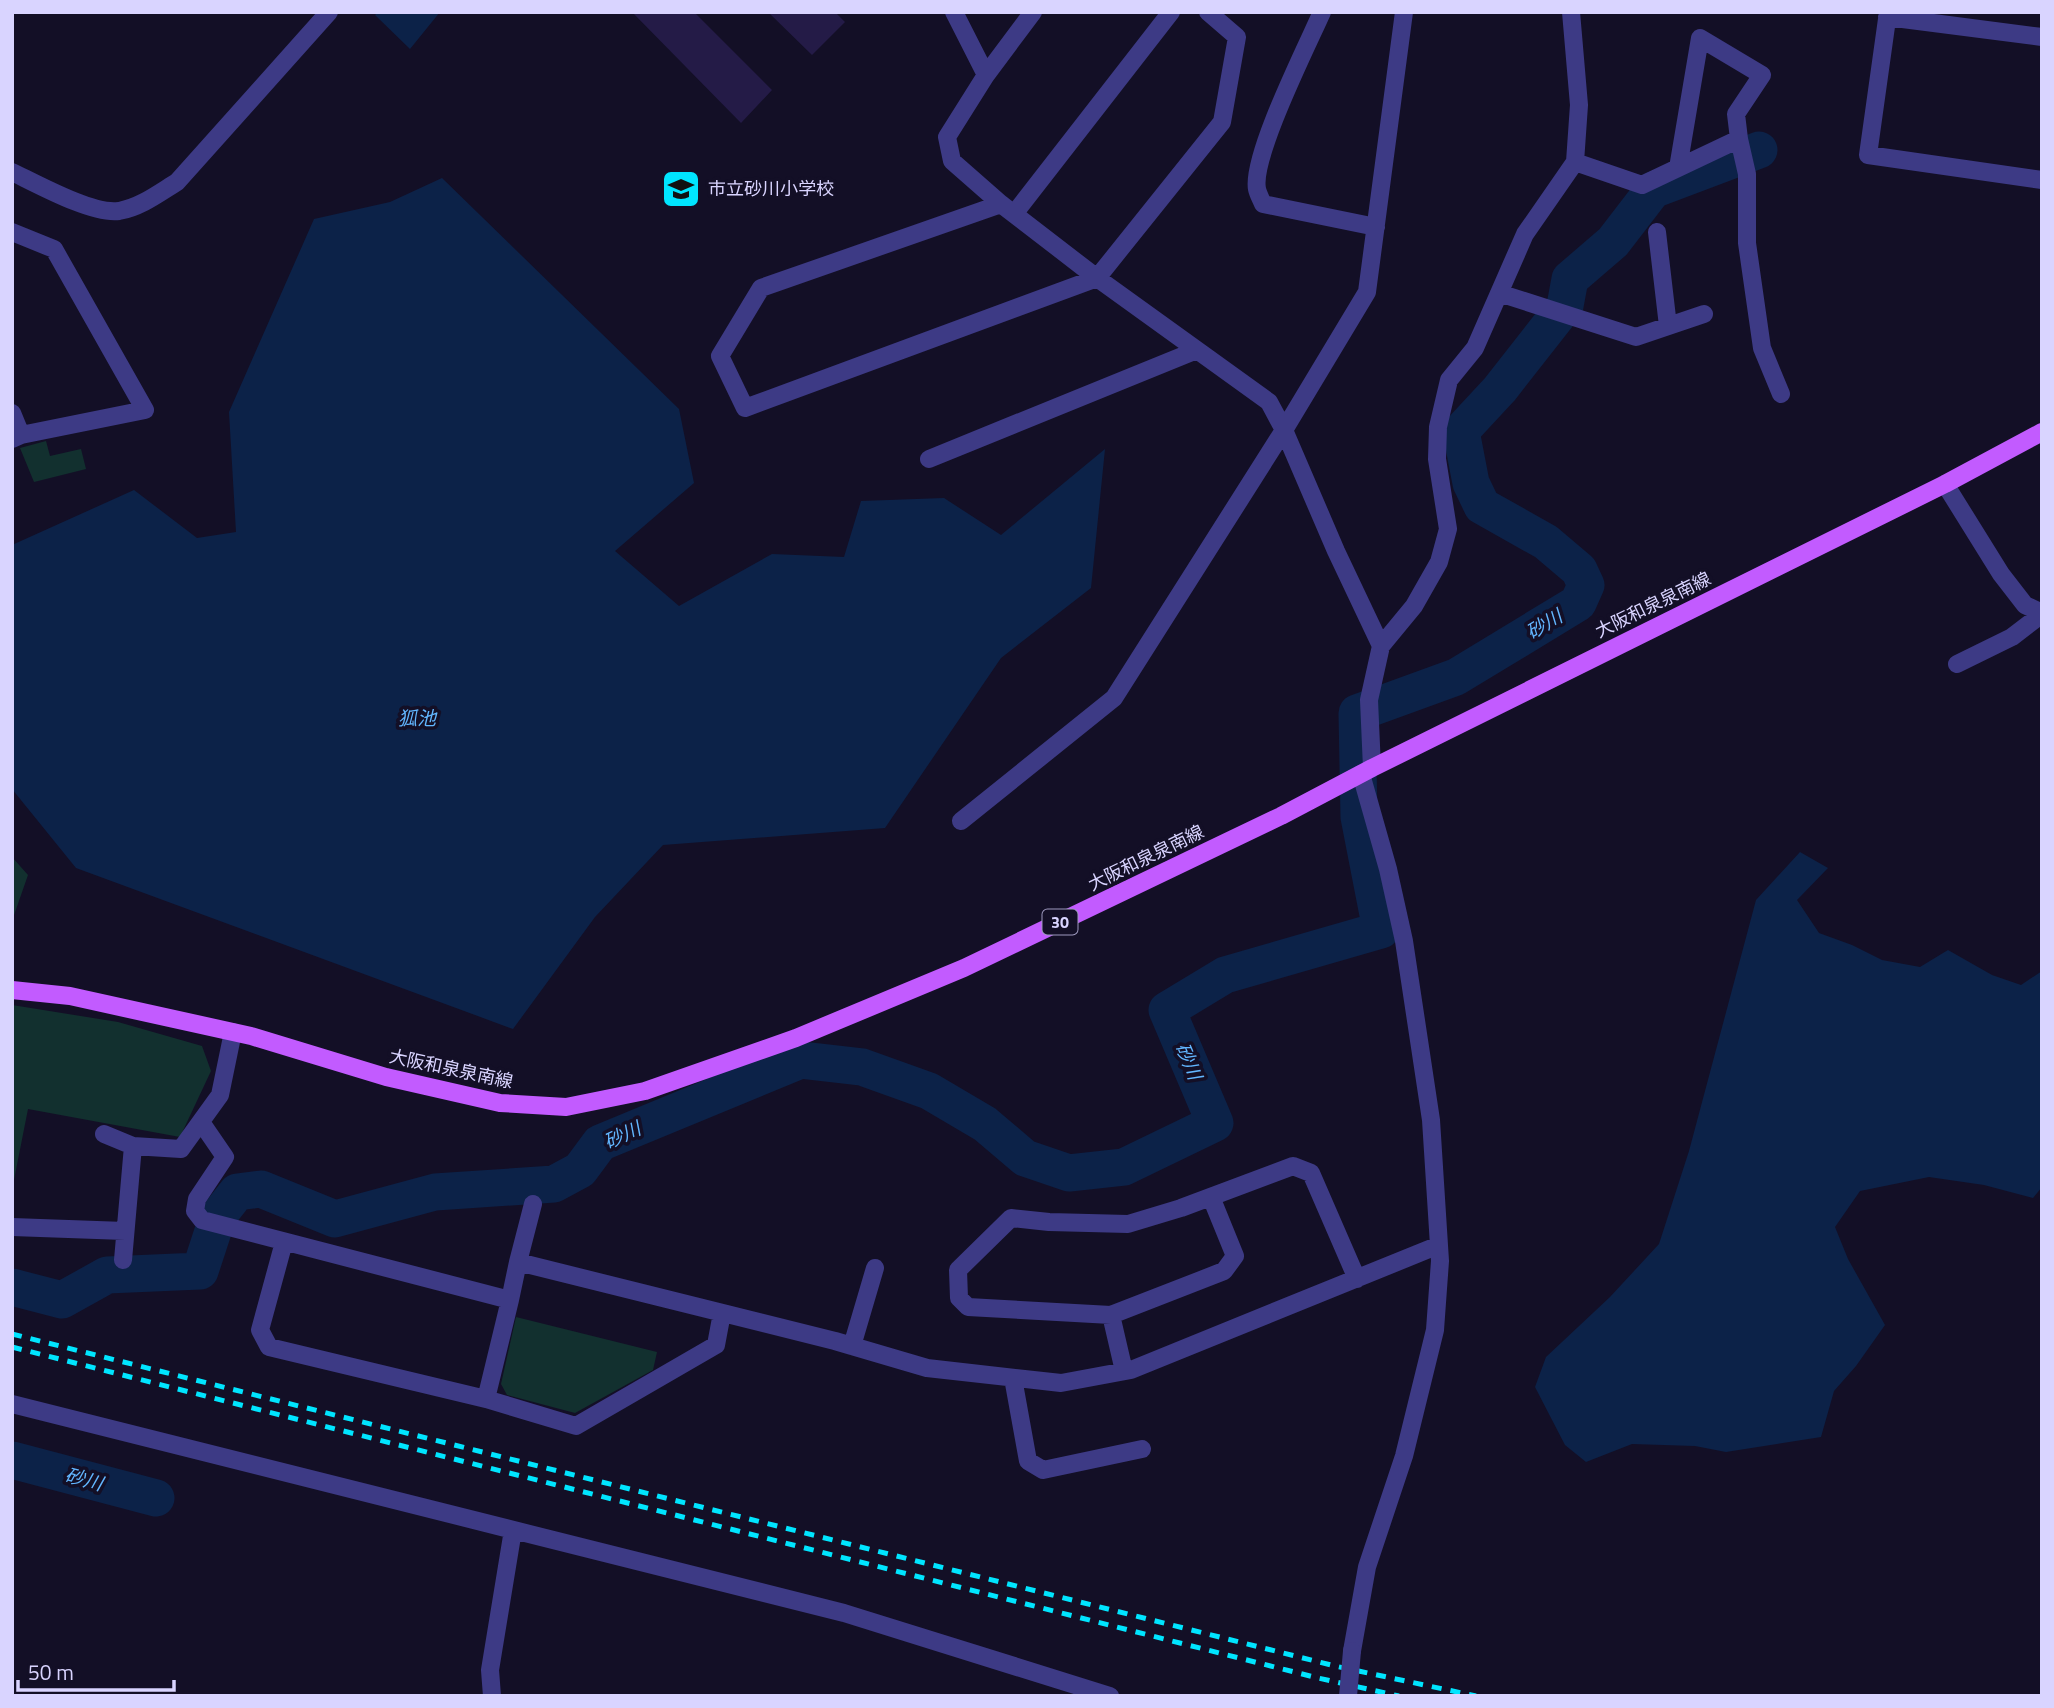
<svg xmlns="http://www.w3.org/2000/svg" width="2054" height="1708" viewBox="0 0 2054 1708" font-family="'Titillium Web','Noto Sans JP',sans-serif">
  <rect width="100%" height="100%" fill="#130f26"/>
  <path fill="#12302f" d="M46,441L50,456L81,449L86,469L34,482L20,448Z
    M12,857L28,875L13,918L12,917Z
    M12,1005L118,1022L202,1046L211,1071L180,1137L28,1109L12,1190Z
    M516,1317L657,1352L653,1370L575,1413L507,1395L501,1384Z"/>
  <path fill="#0c2248" d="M378,12H440L410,49L375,15Z
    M442,178L679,409L694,483L615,551L679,606L772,554L844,557L861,501L944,498L1001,535L1105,449L1091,588L1001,658L885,828L663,845L595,917L513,1029L76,868L12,789V545L134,490L197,538L236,532L229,412L314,219L390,202Z
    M1800,852L1828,868L1797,900L1819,933L1852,945L1882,960L1920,967L1948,950L1992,975L2021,985L2042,971V1187L2033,1198L1984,1185L1929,1177L1860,1191L1835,1227L1848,1259L1885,1325L1856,1366L1834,1391L1821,1437L1726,1452L1695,1446L1632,1444L1586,1462L1565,1445L1535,1387L1546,1357L1610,1297L1659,1244L1689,1151L1756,900Z"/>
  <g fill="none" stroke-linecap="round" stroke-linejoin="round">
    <path stroke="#0c2248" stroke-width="37" d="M12,1287L62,1300L107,1275L200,1271L218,1216L237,1192L261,1189L335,1219L435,1192L554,1184L580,1170L600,1143L801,1060L862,1067L929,1091L985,1124L1025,1158L1069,1173L1124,1167L1215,1123L1167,1010L1225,975L1381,930L1359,817L1357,713L1456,677L1578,603L1586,585L1579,570L1546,542L1482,506L1471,483L1461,431L1500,389L1565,306L1570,279L1613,242L1653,190L1759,150
      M12,1460L156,1498"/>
  </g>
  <path fill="#241b47" d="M632,12H694L772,90L741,123Z
    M768,12H835L845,22L812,55Z"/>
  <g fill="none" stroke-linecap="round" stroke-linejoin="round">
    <path stroke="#3d3a85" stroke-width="18" d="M954,12L986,75
      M1033,12L986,75L947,137L952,161L1001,204L1097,278L1269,402L1284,430L1336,551L1381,646
      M1322,12C1307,46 1251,157 1257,189C1258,194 1261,199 1263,204L1376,227
      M1888,12L1868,155L2042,180
      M1887,17L2042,37
      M1739,139L1747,174V243L1762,348L1781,394
      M1575,162L1642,185L1739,139L1736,114L1762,75L1700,38L1678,168
      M12,172C37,184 93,215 119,211C141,207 159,193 177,182L329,12
      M1001,204L761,288L720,356L745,408L1097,278L1222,122L1237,37L1208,12
      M1014,214L1171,12
      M12,232L54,249L145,410L21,435L12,439
      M1657,232L1668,326
      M1499,293L1636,337L1704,314
      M12,413L21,435
      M929,459L1197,350
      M1945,484L2001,574L2025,605L2042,613
      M1957,664L2012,637L2042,614
      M1372,768L1369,700L1381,646L1414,606L1439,562L1448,529L1437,459L1438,427L1449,380L1475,348L1525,234L1575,162L1579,105L1571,12
      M961,821L1114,698L1284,430L1367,292L1404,12
      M201,1122L225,1157L197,1199L195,1211L202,1220L510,1300L518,1262L835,1341L927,1368L1061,1383L1131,1370L1439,1245
      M104,1134L133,1146L181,1149L220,1095L233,1032
      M1211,1197L1235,1256L1224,1271L1111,1315L968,1307L959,1298L958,1270L1011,1218L1049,1222L1128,1224L1181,1208L1293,1166L1311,1173L1357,1279
      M12,1227L125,1231
      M284,1242L260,1330L269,1347L486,1399
      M123,1260L133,1146
      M518,1262L533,1204
      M510,1300L486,1399L576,1426L716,1345L722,1313
      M1111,1315L1124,1371
      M852,1346L875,1268
      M1013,1378L1028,1461L1043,1470L1142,1449
      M12,1404L844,1613L1110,1696
      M1352,1651L1367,1567L1404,1456L1435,1330L1440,1261L1431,1120L1404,941L1388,869L1361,774
      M492,1696L490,1670L513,1530"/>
    <path stroke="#c25bff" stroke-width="18" d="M12,990L70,996L251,1036L386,1077L500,1103L566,1107L645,1091L796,1038L964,968L1281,816L1372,768L1945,484L2042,432"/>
    <path stroke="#00e5ff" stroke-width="5" stroke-dasharray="10 9" stroke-linecap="butt" d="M12,1334L1335,1666L1476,1696
      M12,1347L1318,1678L1399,1696"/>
    <path stroke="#3d3a85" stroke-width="18" d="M1348,1696L1352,1651"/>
  </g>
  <defs>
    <symbol id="school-square" viewBox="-11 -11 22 22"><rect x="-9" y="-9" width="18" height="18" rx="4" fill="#00e5ff" stroke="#130f26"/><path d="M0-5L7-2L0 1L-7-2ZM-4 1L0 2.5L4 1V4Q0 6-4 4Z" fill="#111"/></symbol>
  </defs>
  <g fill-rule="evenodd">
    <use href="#school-square" x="659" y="167" width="44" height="44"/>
  </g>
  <g text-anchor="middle" stroke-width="7" stroke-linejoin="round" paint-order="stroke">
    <rect fill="#130f26" stroke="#9e99be" stroke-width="2" x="1042.5" y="909.5" width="35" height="25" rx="5"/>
    <g font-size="16" font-weight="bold" fill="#d9d4ff">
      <text x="1060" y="928">30</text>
    </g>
    <g font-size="18" fill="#d9d4ff" stroke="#130f26" text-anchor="start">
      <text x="708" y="195">市立砂川小学校</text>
    </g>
    <g font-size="18" fill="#d9d4ff" stroke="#130f26">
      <text transform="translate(1653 605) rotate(-26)" y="6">大阪和泉泉南線</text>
      <text transform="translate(1146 858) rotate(-26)" y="6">大阪和泉泉南線</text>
      <text transform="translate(451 1069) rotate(12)" y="6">大阪和泉泉南線</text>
    </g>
    <g font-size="19" font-style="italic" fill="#62b6ff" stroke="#130f26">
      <text transform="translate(1544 624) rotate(-31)" y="7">砂川</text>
      <text x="417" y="725">狐池</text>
      <text transform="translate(1189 1061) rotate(67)" y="7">砂川</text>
      <text transform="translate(622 1135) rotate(-25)" y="7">砂川</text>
      <text transform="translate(84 1479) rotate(15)" y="7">砂川</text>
    </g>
  </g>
  <rect width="2054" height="1708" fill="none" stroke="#d9d4ff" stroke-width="28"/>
  <path d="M18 1680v10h156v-10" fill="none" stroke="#d9d4ff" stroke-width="3.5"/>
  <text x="28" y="1680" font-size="21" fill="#d9d4ff" stroke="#130f26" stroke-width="5" paint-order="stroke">50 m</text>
</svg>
